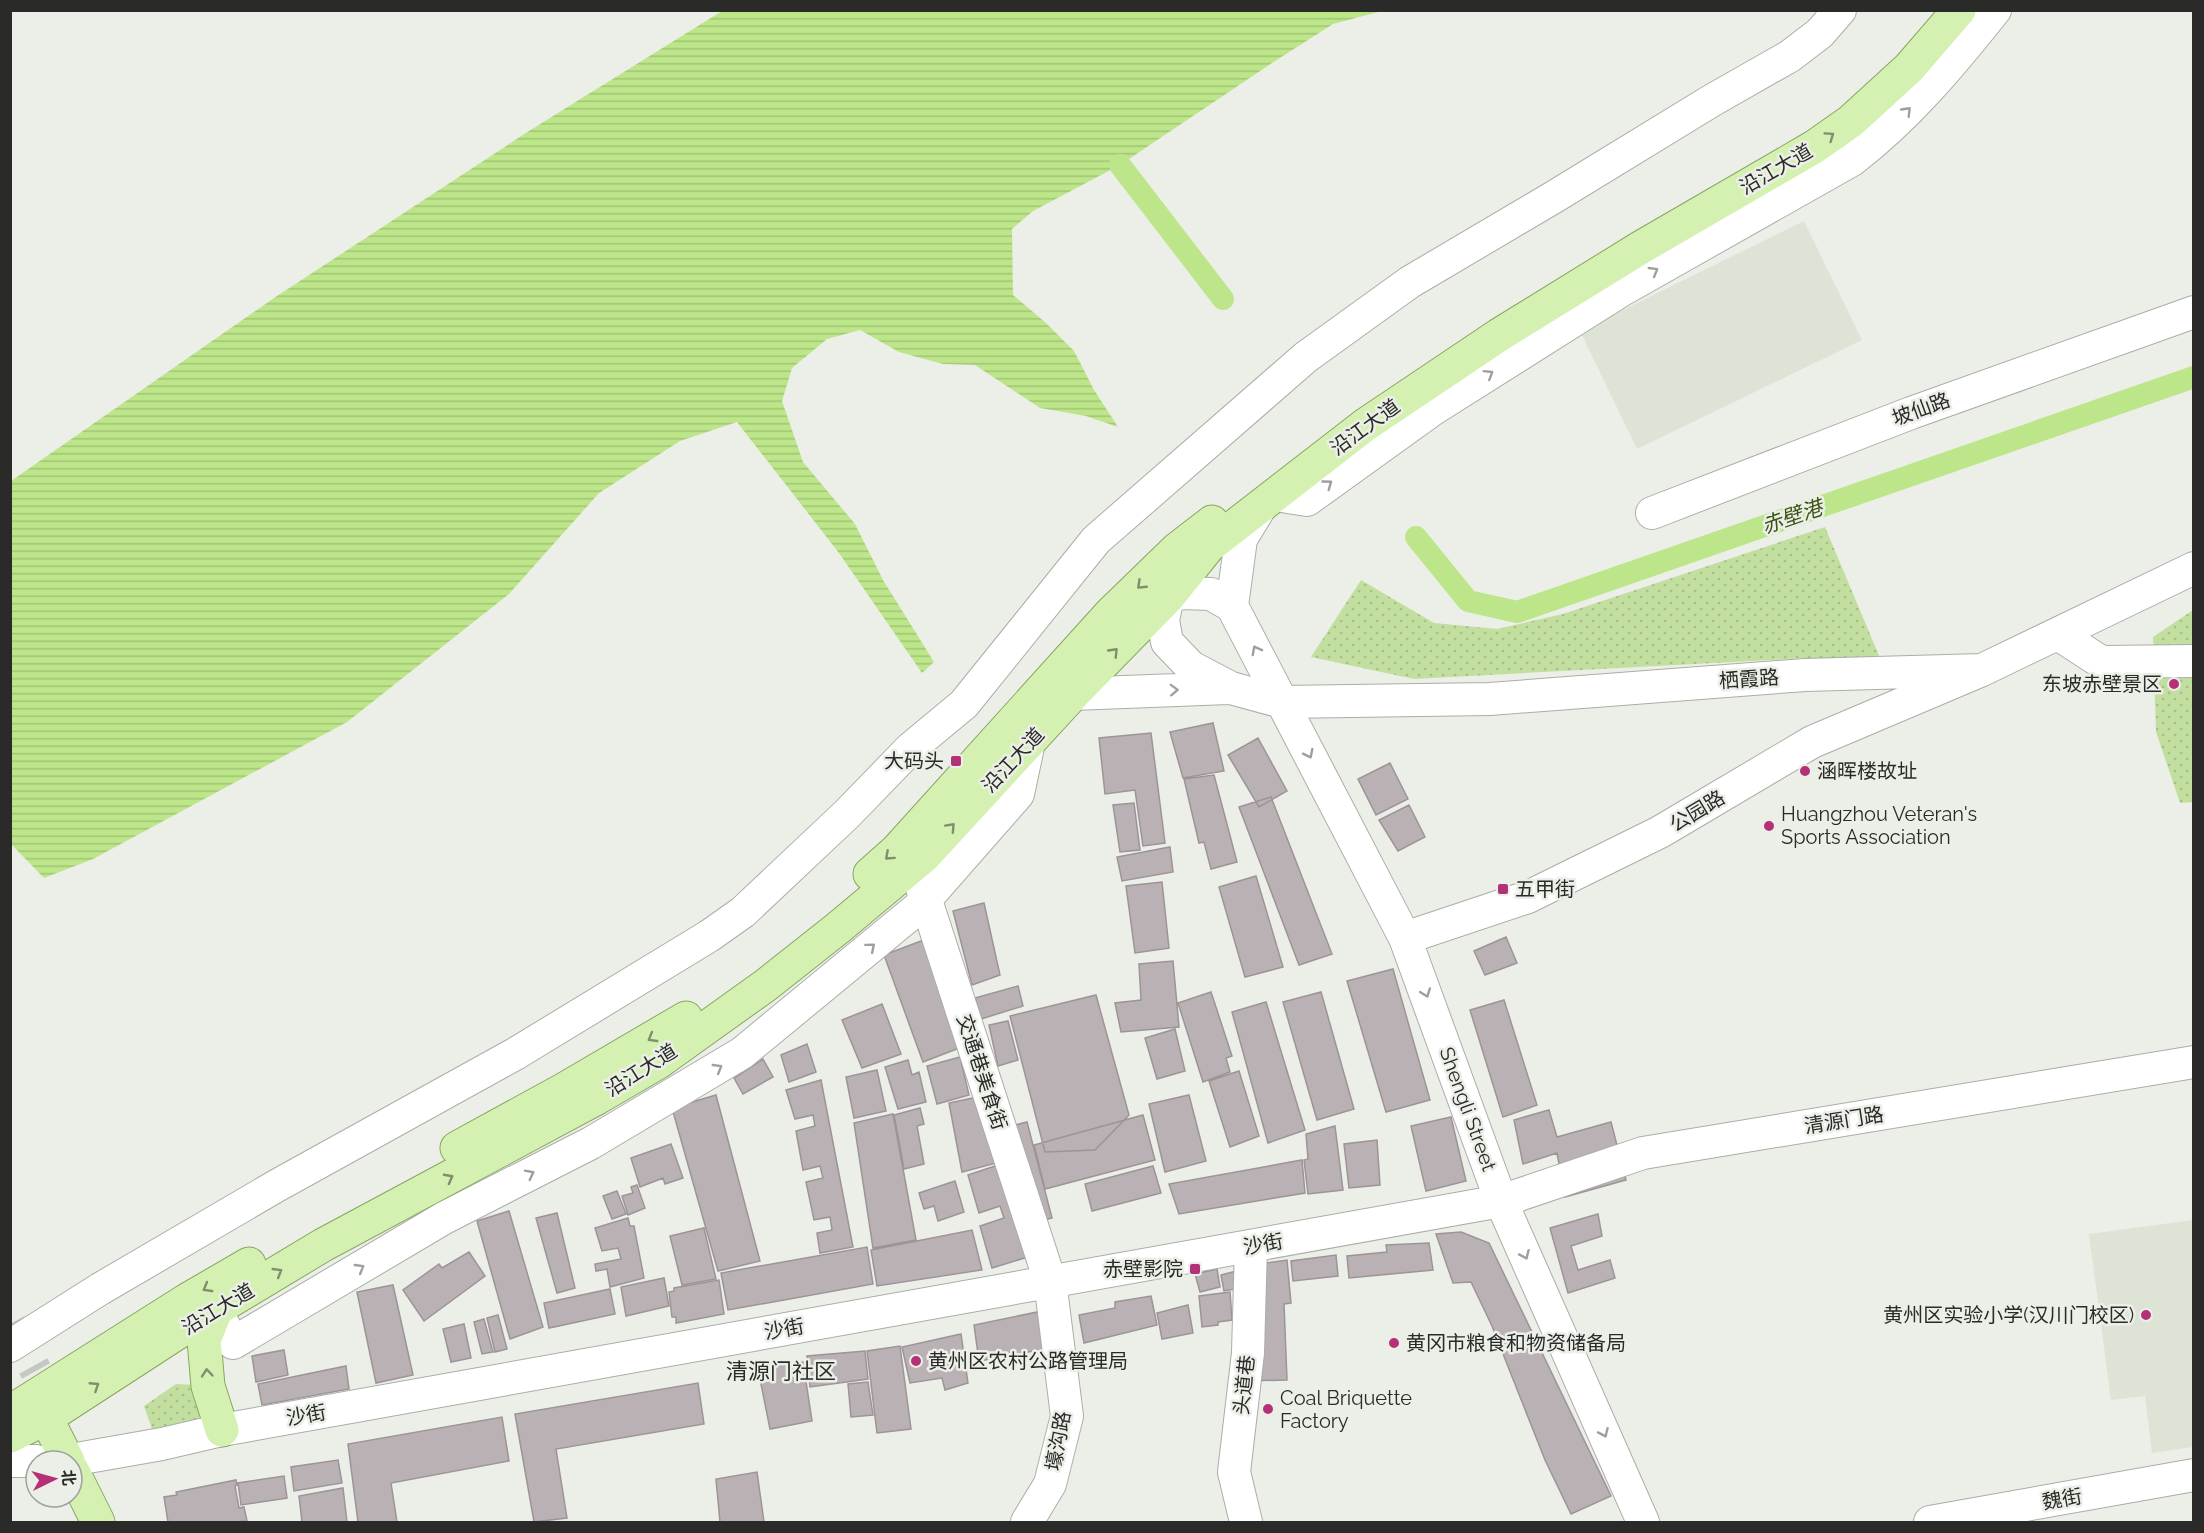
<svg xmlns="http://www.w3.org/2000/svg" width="2204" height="1533" viewBox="0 0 2204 1533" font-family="Raleway,'Noto Sans SC',sans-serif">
  <defs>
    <pattern id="grass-dots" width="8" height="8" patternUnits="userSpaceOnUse" patternTransform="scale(1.5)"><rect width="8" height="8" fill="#c2dfa0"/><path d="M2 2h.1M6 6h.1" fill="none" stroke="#a7c08a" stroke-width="1.8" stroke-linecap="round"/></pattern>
    <pattern id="water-rules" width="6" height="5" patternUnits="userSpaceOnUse" patternTransform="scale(1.5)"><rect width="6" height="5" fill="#bce689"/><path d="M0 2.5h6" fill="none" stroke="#a2c576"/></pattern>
  </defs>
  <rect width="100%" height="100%" fill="#ebefe8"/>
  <path fill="#dde4d6" d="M1804,221L1862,340L1637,449L1580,331Z
    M2193,1220V1447L2152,1453L2145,1396L2111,1400L2089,1234Z"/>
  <path fill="url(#grass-dots)" d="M1825,527L1880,658H1806L1414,679L1311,657L1361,580L1434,623L1497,629L1563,614Z
    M2193,610V802L2180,803L2156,732L2153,637Z
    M176,1384L196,1385L208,1408L191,1425L153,1432L144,1406Z"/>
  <path fill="url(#water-rules)" d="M722,11H1382L1333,24L1269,65L1120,165L1033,211L1012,229L1013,295L1046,323L1074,351L1094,390L1118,427L1086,416L1040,408L975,365L943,364L899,352L860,330L827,339L792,368L782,401L803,462L855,524L883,580L934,662L922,673L839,553L737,422L680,441L599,493L509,594L347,722L93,859L44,878L11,844V481L274,298L529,131Z"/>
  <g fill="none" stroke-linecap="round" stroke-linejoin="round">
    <path stroke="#bce689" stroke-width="22" d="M1120,165L1223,299
      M1416,537L1468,601L1517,612L2194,377"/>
  </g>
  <path fill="#b9b1b4" stroke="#9c9497" stroke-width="1.5" d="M1213,723L1224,771L1183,778L1170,732Z
    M1151,733L1165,843L1143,846L1135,790L1105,794L1099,738Z
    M1258,738L1287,791L1259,807L1228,755Z
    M1390,763L1408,799L1376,815L1358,779Z
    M1214,775L1237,862L1211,869L1204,842L1199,843L1184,779Z
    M1271,797L1332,954L1299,965L1239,807Z
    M1134,803L1140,850L1120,852L1113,805Z
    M1409,805L1425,837L1398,851L1379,820Z
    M1170,847L1173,872L1122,881L1117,857Z
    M1256,876L1283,967L1245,977L1219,887Z
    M1162,882L1169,948L1135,953L1126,886Z
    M984,903L1000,975L972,985L953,911Z
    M1506,937L1517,963L1485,975L1474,951Z
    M929,938L967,1045L923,1062L884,955Z
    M1173,961L1179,1027L1121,1032L1115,1003L1141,1000L1139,964Z
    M1393,969L1430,1100L1386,1112L1347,981Z
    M1018,986L1023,1006L981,1019L975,998Z
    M1211,992L1232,1056L1226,1058L1230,1072L1203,1082L1178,1003Z
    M1321,992L1354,1109L1317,1120L1283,1002Z
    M1096,995L1129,1115L1095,1150L1045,1152L1010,1016Z
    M1504,1000L1537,1105L1503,1117L1470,1010Z
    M1266,1002L1305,1130L1268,1143L1232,1012Z
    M882,1004L901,1054L862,1068L842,1020Z
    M1008,1021L1018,1060L998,1066L989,1025Z
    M1175,1029L1185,1071L1157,1079L1145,1038Z
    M807,1044L816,1072L789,1082L781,1055Z
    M960,1057L969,1095L937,1104L927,1066Z
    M763,1059L773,1077L743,1094L734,1078Z
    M908,1060L912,1075L919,1072L926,1102L898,1109L885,1067Z
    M877,1070L886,1111L854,1118L846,1077Z
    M1239,1071L1259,1136L1230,1147L1209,1081Z
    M821,1080L853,1247L820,1253L817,1233L832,1230L830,1217L814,1220L806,1182L823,1178L820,1166L803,1170L796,1131L815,1126L813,1115L795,1119L786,1090Z
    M716,1095L760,1261L718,1271L672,1108Z
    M1189,1095L1206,1161L1165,1172L1149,1104Z
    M982,1096L996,1163L962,1172L949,1103Z
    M920,1108L924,1124L917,1126L924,1164L904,1169L894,1115Z
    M1549,1110L1557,1137L1611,1122L1626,1180L1565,1197L1557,1153L1523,1164L1514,1120Z
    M893,1114L916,1240L873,1248L854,1123Z
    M1143,1115L1155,1160L1045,1189L1034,1145Z
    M1451,1117L1466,1181L1426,1191L1411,1126Z
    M1027,1122L1052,1218L1036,1222L1008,1127Z
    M1335,1126L1343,1190L1308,1194L1304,1160L1308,1159L1306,1134Z
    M1377,1140L1380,1185L1349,1188L1344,1144Z
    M671,1144L683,1178L665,1184L663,1178L640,1187L631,1158Z
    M1302,1160L1305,1193L1179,1214L1169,1184Z
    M1004,1163L1031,1256L992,1268L980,1226L1004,1218L1000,1206L979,1213L968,1175Z
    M1153,1166L1161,1193L1092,1211L1085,1184Z
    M955,1181L964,1212L938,1221L934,1206L924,1209L919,1193Z
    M637,1185L645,1208L628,1215L622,1196L633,1193L631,1187Z
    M617,1191L626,1214L612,1219L603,1196Z
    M509,1211L543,1327L510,1339L477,1221Z
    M557,1213L575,1288L557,1293L536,1218Z
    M1598,1214L1602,1236L1571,1246L1578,1270L1610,1260L1615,1278L1568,1293L1550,1228Z
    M628,1218L630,1226H634L644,1278L610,1287L607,1269L596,1271L595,1264L621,1259L618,1248L602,1251L595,1228Z
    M704,1228L716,1279L682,1285L670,1236Z
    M972,1230L982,1270L877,1286L871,1250Z
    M1461,1232L1489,1243L1611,1496L1571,1514L1545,1460L1492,1326L1471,1282L1453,1283L1436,1234Z
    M1429,1243L1433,1270L1349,1278L1347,1256L1387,1252L1386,1245Z
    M867,1247L873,1284L728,1310L721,1273Z
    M469,1252L485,1276L424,1321L403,1290L439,1264L442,1268Z
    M1336,1255L1338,1276L1293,1281L1291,1261Z
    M1287,1260L1291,1303L1284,1304L1287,1380L1245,1381L1252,1265Z
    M1217,1269L1220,1287L1200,1292L1195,1274Z
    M1244,1269L1248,1287L1224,1291L1221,1275Z
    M664,1278L669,1306L626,1316L621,1287Z
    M719,1280L724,1314L676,1323V1317H672L669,1292L674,1291V1288Z
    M393,1285L413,1375L376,1383L357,1292Z
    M610,1289L615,1314L549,1328L544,1303Z
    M1230,1292L1232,1320L1218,1322V1325L1202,1327L1199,1296Z
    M1151,1296L1157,1325L1084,1343L1079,1315L1115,1308V1302Z
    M1188,1305L1193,1333L1162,1339L1157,1313Z
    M1052,1309L1056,1347L979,1361L974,1325Z
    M498,1315L507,1349L495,1352L487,1318Z
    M484,1319L493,1352L482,1354L474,1322Z
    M464,1324L471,1358L451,1362L443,1329Z
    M961,1334L968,1383L945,1390L942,1378L910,1383L902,1347Z
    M900,1346L911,1429L877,1433L867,1351Z
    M284,1350L288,1375L256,1382L252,1356Z
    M865,1351L868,1379L810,1387L807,1356Z
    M803,1362L812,1421L770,1429L758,1369Z
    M346,1366L349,1389L262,1405L258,1384Z
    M868,1382L873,1415L851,1417L848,1384Z
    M698,1383L704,1424L556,1449L567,1518L534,1522L515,1414Z
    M502,1417L509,1461L391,1483L397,1522H358L348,1444Z
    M338,1460L342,1483L294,1491L291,1467Z
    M757,1472L764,1522H720L716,1479Z
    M284,1476L287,1498L241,1505L238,1483Z
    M236,1480L237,1485L235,1486L239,1508L244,1507L247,1521L236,1522H168L164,1497L177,1495L176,1492Z
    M343,1488L347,1522H302L299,1496Z"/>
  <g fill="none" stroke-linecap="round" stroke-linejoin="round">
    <path stroke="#c4c8c2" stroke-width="32" stroke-dasharray="32 16" stroke-linecap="butt" d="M10,1324L36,1371"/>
    <defs>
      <path id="minor" d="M1275,495L1307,500L1432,410L1622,290L1852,160C1907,118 1952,64 1995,10
        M1652,513L1911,413L2194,312
        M1232,606L1241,539L1261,506
        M2058,634L2101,662L2194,661
        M1073,694L1228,688
        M920,882L1050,1281L1067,1416L1050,1484L1027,1522
        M1405,938L1528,897L1660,832L1812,742L1982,670L2194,568
        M216,1310L233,1343L444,1218L591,1143L742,1053L918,908L1018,794L1029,742
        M10,1346L100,1289L278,1185L515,1054L709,936L743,912L847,814L911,748L964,704L1096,540L1306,357L1410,282L1554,197L1711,101L1790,56L1820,33L1840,10
        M10,1461H36
        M65,1461L162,1444L222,1430L1501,1201L1643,1153L2194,1062
        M1246,1522L1234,1472L1248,1353L1251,1246
        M1643,1522L1501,1201L1405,938L1232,606L1211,594L1182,593L1168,597L1163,620L1167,642L1191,667L1231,688L1282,702L1490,699L1805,675L1982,670
        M1930,1522L2194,1475"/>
      <path id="major" d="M870,874L897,850L1111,613L1177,549L1212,522
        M457,1148L563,1090L686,1018
        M216,1310L204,1340L208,1386L222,1430
        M36,1398L68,1461
        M10,1412L187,1300L249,1264
        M10,1436L46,1418L180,1331L323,1245L597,1098L657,1063L766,985L838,928L924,856L1073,694L1168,597L1209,546L1365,425L1499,335L1640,248L1814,147L1851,121L1909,68L1959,10
        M72,1470L98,1522"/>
    </defs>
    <use href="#minor" stroke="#aaaea7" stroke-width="34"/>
    <use href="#major" stroke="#87a660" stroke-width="35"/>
    <use href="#minor" stroke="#fff" stroke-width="32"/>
    <use href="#major" stroke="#d5f1b2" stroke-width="33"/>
  </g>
  <defs><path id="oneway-chevron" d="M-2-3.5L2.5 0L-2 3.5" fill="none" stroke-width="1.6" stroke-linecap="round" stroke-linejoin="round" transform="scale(1.5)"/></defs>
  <g stroke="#9fa09e">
    <use href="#oneway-chevron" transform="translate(1907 111) rotate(-46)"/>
    <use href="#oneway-chevron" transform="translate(1654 271) rotate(-30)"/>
    <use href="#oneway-chevron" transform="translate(1489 374) rotate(-32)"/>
    <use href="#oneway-chevron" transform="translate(1328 484) rotate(-36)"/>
    <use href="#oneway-chevron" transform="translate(1256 650) rotate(-118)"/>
    <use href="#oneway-chevron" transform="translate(1174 690) rotate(-2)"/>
    <use href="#oneway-chevron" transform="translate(1309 754) rotate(63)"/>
    <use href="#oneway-chevron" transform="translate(871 947) rotate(-40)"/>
    <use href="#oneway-chevron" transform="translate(1426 993) rotate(70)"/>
    <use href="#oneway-chevron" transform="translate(718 1068) rotate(-31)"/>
    <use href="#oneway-chevron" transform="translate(530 1174) rotate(-27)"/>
    <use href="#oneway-chevron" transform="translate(1525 1255) rotate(66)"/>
    <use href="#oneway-chevron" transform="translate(360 1268) rotate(-31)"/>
    <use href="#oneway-chevron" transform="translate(1604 1433) rotate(66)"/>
  </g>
  <g stroke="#808e6d">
    <use href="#oneway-chevron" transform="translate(1830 136) rotate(-35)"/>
    <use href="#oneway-chevron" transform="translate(1141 585) rotate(136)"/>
    <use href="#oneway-chevron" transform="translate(1114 652) rotate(-46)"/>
    <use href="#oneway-chevron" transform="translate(951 827) rotate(-47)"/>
    <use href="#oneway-chevron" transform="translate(889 856) rotate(138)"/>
    <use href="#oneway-chevron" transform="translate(652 1038) rotate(150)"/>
    <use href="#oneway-chevron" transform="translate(449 1178) rotate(-28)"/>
    <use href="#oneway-chevron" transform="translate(278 1272) rotate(-31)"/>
    <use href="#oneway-chevron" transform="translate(207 1288) rotate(150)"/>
    <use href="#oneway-chevron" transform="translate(207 1373) rotate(-95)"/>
    <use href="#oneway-chevron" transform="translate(95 1386) rotate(-33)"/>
  </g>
  <g fill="#b53177" stroke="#ebefe8" stroke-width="2">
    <circle cx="2174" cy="684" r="6"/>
    <rect x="950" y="755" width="12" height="12" rx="3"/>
    <circle cx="1805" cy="771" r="6"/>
    <circle cx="1769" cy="826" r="6"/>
    <rect x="1497" y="883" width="12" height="12" rx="3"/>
    <rect x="1189" y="1263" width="12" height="12" rx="3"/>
    <circle cx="2146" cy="1315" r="6"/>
    <circle cx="1394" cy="1343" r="6"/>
    <circle cx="916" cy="1361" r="6"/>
    <circle cx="1268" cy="1409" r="6"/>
  </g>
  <g text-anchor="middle" stroke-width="5" stroke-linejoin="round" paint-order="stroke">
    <g font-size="20" fill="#2a2b28" stroke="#ebefe8">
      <text transform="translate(1776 169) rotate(-30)" y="7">沿江大道</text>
      <text transform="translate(1921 409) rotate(-20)" y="7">坡仙路</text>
      <text transform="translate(1365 427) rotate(-36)" y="7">沿江大道</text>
      <text transform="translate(1749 679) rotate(-4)" y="7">栖霞路</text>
      <text transform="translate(1013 760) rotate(-47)" y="7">沿江大道</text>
      <text transform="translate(1697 811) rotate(-31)" y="7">公园路</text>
      <text transform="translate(641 1070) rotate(-32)" y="7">沿江大道</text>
      <text transform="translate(982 1072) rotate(72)" y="7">交通巷美食街</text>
      <text transform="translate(1468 1109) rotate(70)" y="7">Shengli Street</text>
      <text transform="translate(1844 1120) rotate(-9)" y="7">清源门路</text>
      <text transform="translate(1263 1244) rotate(-10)" y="7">沙街</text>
      <text transform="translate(218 1309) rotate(-31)" y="7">沿江大道</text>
      <text transform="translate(784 1329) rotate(-10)" y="7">沙街</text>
      <text transform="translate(1244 1385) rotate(-84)" y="7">头道巷</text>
      <text transform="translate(306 1415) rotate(-10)" y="7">沙街</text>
      <text transform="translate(1058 1441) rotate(-80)" y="7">壕沟路</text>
      <text transform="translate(2062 1499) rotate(-10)" y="7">魏街</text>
    </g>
    <g font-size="20" fill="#2a2b28" stroke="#ebefe8" text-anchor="start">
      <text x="2162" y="691" text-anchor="end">东坡赤壁景区</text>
      <text x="944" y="768" text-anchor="end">大码头</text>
      <text x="1817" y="778">涵晖楼故址</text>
      <text x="1781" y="821">Huangzhou Veteran's<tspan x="1781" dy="23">Sports Association</tspan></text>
      <text x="1515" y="896">五甲街</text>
      <text x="1183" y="1276" text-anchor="end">赤壁影院</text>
      <text x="2134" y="1322" text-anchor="end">黄州区实验小学(汉川门校区)</text>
      <text x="1406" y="1350">黄冈市粮食和物资储备局</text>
      <text x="928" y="1368">黄州区农村公路管理局</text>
      <text x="1280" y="1405">Coal Briquette<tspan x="1280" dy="23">Factory</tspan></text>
    </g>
    <g font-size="21" font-style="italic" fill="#3a5312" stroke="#ebefe8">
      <text transform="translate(1792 517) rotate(-19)" y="7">赤壁港</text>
    </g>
    <g font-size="22" fill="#2a2d27" stroke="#ebefe8">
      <text x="781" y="1379">清源门社区</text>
    </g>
  </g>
  <rect width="2204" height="1533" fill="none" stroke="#2a2b28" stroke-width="24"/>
  <g transform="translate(54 1479) rotate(85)"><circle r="28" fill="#ebefe8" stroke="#9ea19b" stroke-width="1.5"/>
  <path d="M0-4.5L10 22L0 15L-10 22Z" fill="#b53177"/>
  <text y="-9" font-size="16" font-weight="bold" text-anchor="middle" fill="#2a2b28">北</text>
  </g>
</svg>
